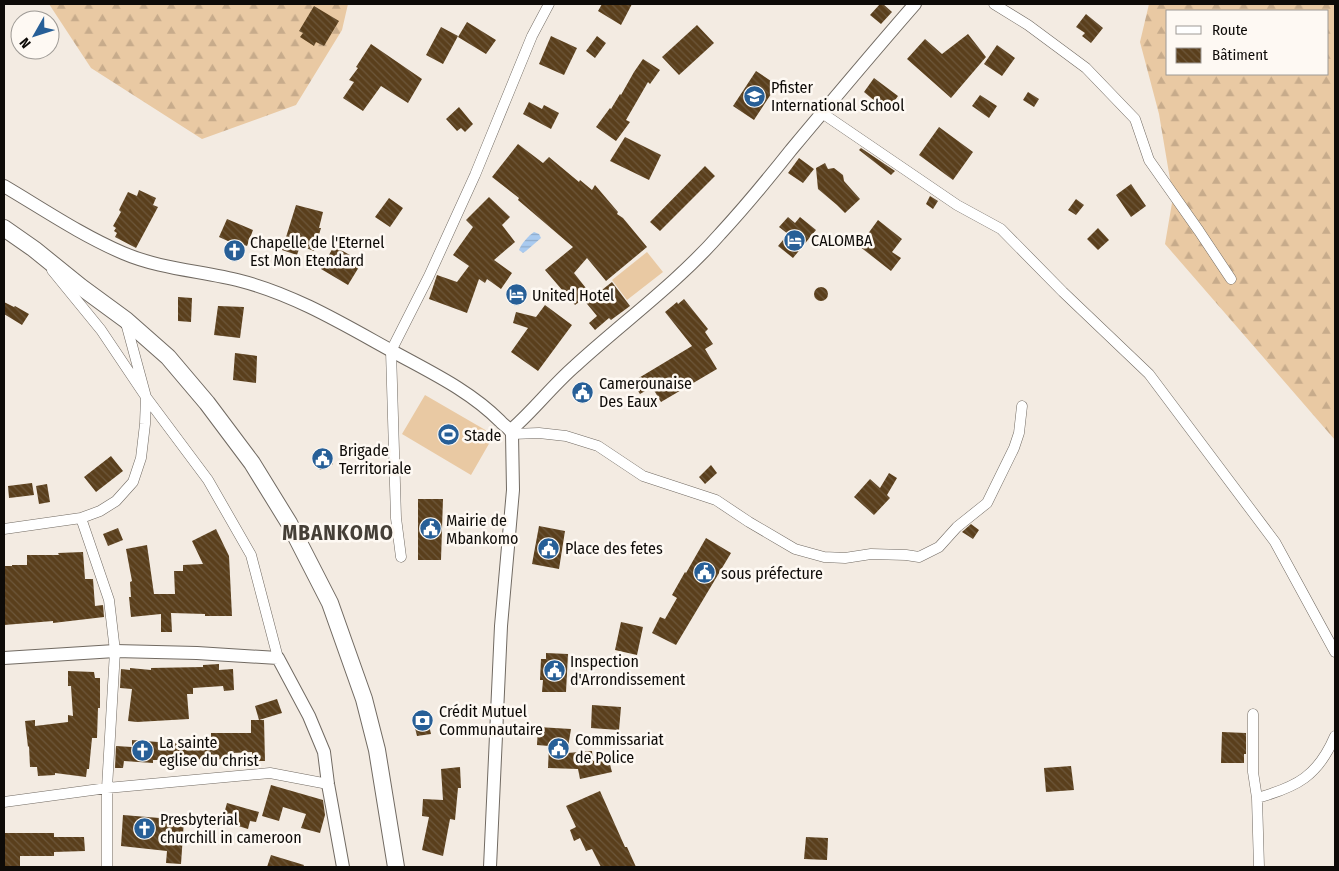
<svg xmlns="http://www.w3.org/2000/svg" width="1339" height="871" viewBox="0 0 1339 871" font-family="'Fira Sans Condensed',sans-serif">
  <defs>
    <pattern id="forest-firs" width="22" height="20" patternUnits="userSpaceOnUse" patternTransform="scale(1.25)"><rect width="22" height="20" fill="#e9c9a3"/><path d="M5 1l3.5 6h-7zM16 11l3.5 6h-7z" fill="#c7ab8b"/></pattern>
    <pattern id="water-rules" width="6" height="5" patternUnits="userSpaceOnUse" patternTransform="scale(1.25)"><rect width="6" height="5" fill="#a9caef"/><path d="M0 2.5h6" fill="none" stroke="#90accb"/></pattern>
    <pattern id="building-back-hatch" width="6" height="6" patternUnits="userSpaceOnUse" patternTransform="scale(1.25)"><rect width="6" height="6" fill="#5a3f1c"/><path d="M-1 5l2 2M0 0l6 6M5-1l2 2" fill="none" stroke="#6d573b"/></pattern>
  </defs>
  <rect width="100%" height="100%" fill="#f3ebe2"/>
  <path fill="#e9c9a3" d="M647,252L663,272L627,300L612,280Z
    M425,395L494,435L471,475L402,434Z"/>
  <path fill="url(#forest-firs)" fill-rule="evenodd" d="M49,4H348L342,30L296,105L202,139L91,68Z
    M1149,4H1335V440L1165,244L1173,197L1159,114L1140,42ZM1168,11H1328V74H1168Z"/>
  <path fill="url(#water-rules)" d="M534,232L539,234L541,238L526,251L523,253L519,250C521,244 529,235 534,232Z"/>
  <path fill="url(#building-back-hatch)" d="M602,4H632L621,25L598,11Z
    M880,4H883L892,12L881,24L870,15Z
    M314,6L339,21L324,46L316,42L314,46L300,37L303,33L299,31Z
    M1086,14L1103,28L1091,43L1082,36L1085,33L1076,27Z
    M467,22L496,40L486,54L458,37Z
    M697,25L714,43L679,75L662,57Z
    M441,27L458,36L443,64L426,55Z
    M968,34L986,57L951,98L907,59L925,39L942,54Z
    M551,36L577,48L564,75L539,64Z
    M597,36L606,43L595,58L586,51Z
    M371,44L422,79L408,103L381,86L363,111L343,98L354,82L349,80L358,68L356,67Z
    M997,45L1015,58L1002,76L984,64Z
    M643,59L660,70L650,84L648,82L626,120L630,122L616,141L596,127L610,108L611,109L620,94L621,95L634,72Z
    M756,71L777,85L754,120L733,106Z
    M874,78L898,96L887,111L864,92Z
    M1028,92L1039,99L1034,107L1023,100Z
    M980,95L997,106L989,118L972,106Z
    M529,102L542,109L544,105L559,113L551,129L523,114Z
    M459,107L473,124L465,132L461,128L457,131L446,119Z
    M939,127L973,152L953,180L919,155Z
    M625,137L661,155L649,180L610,161Z
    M518,144L543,163L549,157L579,182L580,180L592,190L595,185L618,212L617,214L623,218L647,247L606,281L587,258L574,273L593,297L612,282L630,306L611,320L609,318L595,330L589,323L597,316L583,299L575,305L545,270L573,247L518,200L519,198L492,177Z
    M861,148L895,171L891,175L859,150Z
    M799,158L814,169L803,183L788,173Z
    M825,163L828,169L834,168L843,175L844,181L860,199L845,213L837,205L818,189L816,168Z
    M705,166L715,176L660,231L650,222Z
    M1131,184L1146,206L1131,217L1116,195Z
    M139,190L156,198L153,205L158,207L136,248L115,237L117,233L114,231L116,228L113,226L121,212L119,210L128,192L137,196Z
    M930,196L938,201L933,209L926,204Z
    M489,197L510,217L502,225L515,242L494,260L512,273L501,289L487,279L485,283L479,279L467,313L429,299L437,275L457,282L469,266L453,255L473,227L466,220Z
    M389,198L403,208L390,227L375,217Z
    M1076,199L1084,205L1076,215L1068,210Z
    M296,205L323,212L319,228H321L314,251L300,246L297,255L282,250Z
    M788,217L795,223L800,217L816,230L793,258L778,246L788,234L779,227Z
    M227,219L253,230L247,246L244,245L238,260L226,256L225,254L230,242L219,237Z
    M878,220L902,239L892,252L901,258L891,271L859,246Z
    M1098,228L1109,240L1098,250L1087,239Z
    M334,246L362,262L348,285L321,269Z
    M814 294a7 7 0 1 1 14 0a7 7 0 1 1-14 0Z
    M178,297L192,298L191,322L178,321Z
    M684,299L708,329L705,332L713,344L705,349L717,369L661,402L652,387L640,394L632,382L692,346L665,312L677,302L678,304Z
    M4,302L14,307L15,306L29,314L22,325L4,314Z
    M545,305L572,325L538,371L511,352L528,328L513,323L516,312L536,317Z
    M218,306L244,307L240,338L214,335Z
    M235,353L257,356L256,383L233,380Z
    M582,383L592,394L584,400L575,389Z
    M325,448L333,464L320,470L312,454Z
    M111,456L123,471L96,492L84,477Z
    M711,465L717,473L705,484L699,477Z
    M889,473L897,478L887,495L890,498L874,515L854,497L870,479L880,488Z
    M32,483L34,495L9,498L8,486Z
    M47,484L50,502L39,504L36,486Z
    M418,499H443L441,560H418Z
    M971,524L979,530L973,539L962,532Z
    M539,526L565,531L559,569L532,564Z
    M118,528L123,540L108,546L103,534Z
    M216,529L229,556L232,616H205V614L171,613L172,632H161V614L131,617L129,597H131L130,582L132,581L126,549L147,545L154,594H175L174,571H183V565L203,564L192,541Z
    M706,538L731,553L676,645L652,633L660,617L665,619L677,598L672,595L685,572L686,573Z
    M83,552L85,579H93L95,606L103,605L104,617L53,623V621L4,625V566H12V565H27V555H59L58,553Z
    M621,622L643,627L637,655L615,650Z
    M546,653L568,654L566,692H542L543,680H540L541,659H546Z
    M219,664V670L233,669L234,690L224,691L223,686L193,688V694H187L189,719L137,722L128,721L132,689L120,688L121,669L130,670V668L151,670V668L203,667V665Z
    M68,671L94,672L95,678H100V708H98L97,738H92L89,769H87L86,777L55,773V775L38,776L37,767H30L29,746L28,747L25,721L35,720V726L68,722V715L73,716L71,686H68Z
    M277,699L282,713L259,720L255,706Z
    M592,705L621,707L619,730L591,728Z
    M430,712L433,724L429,725L431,734L417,736L412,716Z
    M251,720H264L265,761H252V752L233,753V759L153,760V763L124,761L123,768H115L116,746L132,747V740L197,745L198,739L211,740V733H251Z
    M538,727L571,729L567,753L592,751L593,761L608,757L612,772L580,779L578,769L548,768L549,746L537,745Z
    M1222,732L1246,733V754H1244V763H1221Z
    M1071,766L1074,790L1046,792L1044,768Z
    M460,767L461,788H458L455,820L450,819L443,856L422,850L429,817L422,816L423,799L443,800L441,769Z
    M271,785L323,800L325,815L320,833L301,828L306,814L283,807L279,821L262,816Z
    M600,791L625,847H627L636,867H601L592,849L586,851L580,838L574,841L570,830L576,827L566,806Z
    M227,803L259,812L256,822L250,821L248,829L222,821Z
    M123,815L184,820L181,864L166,863L167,851L121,846Z
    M4,833H54V837H84L85,851L54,852V856H20V867H4Z
    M806,837L828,838L827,860L804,859Z
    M271,855L304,865L303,867H267Z"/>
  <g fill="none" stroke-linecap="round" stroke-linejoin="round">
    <defs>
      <path id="minor" d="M994,4L1028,25L1086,68L1135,119L1149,160L1199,231L1231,279
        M822,113L957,205L1001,229L1063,292L1149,374L1275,542L1335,652
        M52,270L101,330L146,397L208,480L251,555L278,658
        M512,434L539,433L566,436L598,446L643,476L716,500L749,522L795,549L824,557L845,558L871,554L906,555L919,557L939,547L957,527L987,503L1014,448L1019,433L1022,406
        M81,518L109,600L115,651L107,788V867
        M4,529L81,518L100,511L116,501L133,482L141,458L145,424L146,397L126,323
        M401,557L396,518L391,351L429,276L475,175L532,36L549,4
        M1253,714V772L1257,798
        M4,802L107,788L270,773L328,784
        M1259,867L1257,798C1297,787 1318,776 1335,736"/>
      <path id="tertiary" d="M4,186C43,209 81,235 123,253C160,269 202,271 241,281C295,295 343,324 392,351C430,372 469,390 500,421C504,426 510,428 512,434L513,490L501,626L490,867
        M511,430C534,410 552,386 575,366C623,322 677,283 720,234C745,207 768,179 791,150C832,101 873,52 915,4
        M4,658L115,651L197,653L278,658L309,716L324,752L328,784L343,867"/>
      <path id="trunk" d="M4,228L34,249L81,287L126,320L168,357L207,403L252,463L289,523L330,603L364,699L377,750L396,867"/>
    </defs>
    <use href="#minor" stroke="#716a62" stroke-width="11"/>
    <use href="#tertiary" stroke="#716a62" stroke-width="14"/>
    <use href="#trunk" stroke="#716a62" stroke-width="18"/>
    <use href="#minor" stroke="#fff" stroke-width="10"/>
    <use href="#tertiary" stroke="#fff" stroke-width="12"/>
    <use href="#trunk" stroke="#fff" stroke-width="16"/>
  </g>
  <defs>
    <symbol id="school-disc" viewBox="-11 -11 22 22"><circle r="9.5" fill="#275f97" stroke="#fef9f3"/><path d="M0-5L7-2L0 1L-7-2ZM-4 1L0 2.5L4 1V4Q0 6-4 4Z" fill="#fff"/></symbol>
    <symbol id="hotel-disc" viewBox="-11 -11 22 22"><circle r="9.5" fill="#275f97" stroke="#fef9f3"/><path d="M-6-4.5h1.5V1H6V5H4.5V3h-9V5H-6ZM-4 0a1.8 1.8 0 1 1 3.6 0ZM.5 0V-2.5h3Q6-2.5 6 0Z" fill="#fff"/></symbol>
    <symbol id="church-disc" viewBox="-11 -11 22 22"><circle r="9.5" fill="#275f97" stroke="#fef9f3"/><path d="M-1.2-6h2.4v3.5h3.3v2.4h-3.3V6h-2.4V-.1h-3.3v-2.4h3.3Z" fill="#fff"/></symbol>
    <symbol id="civic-disc" viewBox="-11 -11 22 22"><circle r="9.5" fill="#275f97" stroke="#fef9f3"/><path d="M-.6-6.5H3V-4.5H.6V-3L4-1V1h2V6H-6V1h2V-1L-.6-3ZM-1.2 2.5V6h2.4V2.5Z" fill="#fff"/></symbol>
    <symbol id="stadium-disc" viewBox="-11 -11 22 22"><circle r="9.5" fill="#275f97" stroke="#fef9f3"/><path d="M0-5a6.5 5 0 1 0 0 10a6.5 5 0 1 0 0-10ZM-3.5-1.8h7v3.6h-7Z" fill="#fff"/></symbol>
    <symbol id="bank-disc" viewBox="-11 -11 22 22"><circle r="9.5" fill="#275f97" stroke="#fef9f3"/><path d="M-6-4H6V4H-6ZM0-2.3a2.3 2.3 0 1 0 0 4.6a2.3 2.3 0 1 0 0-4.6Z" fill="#fff"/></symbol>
  </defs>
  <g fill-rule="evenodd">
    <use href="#school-disc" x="742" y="84" width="25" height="25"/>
    <use href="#hotel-disc" x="782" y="228" width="25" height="25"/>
    <use href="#church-disc" x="222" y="238" width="25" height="25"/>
    <use href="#hotel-disc" x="504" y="282" width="25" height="25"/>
    <use href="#civic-disc" x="570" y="380" width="25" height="25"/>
    <use href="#stadium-disc" x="436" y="422" width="25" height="25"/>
    <use href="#civic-disc" x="310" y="446" width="25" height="25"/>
    <use href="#civic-disc" x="418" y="516" width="25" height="25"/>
    <use href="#civic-disc" x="536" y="536" width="25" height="25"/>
    <use href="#civic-disc" x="692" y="560" width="25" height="25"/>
    <use href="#civic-disc" x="542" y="658" width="25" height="25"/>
    <use href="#bank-disc" x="410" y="708" width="25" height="25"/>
    <use href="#civic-disc" x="546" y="736" width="25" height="25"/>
    <use href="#church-disc" x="130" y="738" width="25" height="25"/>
    <use href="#church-disc" x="132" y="816" width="25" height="25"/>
  </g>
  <g text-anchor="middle" stroke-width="5" stroke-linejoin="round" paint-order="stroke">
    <g font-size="16" fill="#0e0b08" stroke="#fef9f3" text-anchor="start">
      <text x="771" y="93">Pfister<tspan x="771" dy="18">International School</tspan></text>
      <text x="811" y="246">CALOMBA</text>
      <text x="250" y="248">Chapelle de l'Eternel<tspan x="250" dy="18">Est Mon Etendard</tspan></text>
      <text x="532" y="301">United Hotel</text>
      <text x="599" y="389">Camerounaise<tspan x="599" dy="18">Des Eaux</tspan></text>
      <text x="464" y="441">Stade</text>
      <text x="339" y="456">Brigade<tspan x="339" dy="18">Territoriale</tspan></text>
      <text x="446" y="526">Mairie de<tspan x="446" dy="18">Mbankomo</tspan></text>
      <text x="565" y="554">Place des fetes</text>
      <text x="721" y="579">sous préfecture</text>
      <text x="570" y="667">Inspection<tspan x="570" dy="18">d'Arrondissement</tspan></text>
      <text x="439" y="717">Crédit Mutuel<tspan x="439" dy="18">Communautaire</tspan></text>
      <text x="575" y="745">Commissariat<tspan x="575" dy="18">de Police</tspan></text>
      <text x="159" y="748">La sainte<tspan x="159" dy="18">eglise du christ</tspan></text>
      <text x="160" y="825">Presbyterial<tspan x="160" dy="18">churchill in cameroon</tspan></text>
    </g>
    <g font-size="21" font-weight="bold" letter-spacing="1" fill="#453f37" stroke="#fef9f3">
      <text x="338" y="540">MBANKOMO</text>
    </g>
  </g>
  <rect width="1339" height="871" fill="none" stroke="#0e0b08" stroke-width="10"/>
  <rect x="1166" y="10" width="162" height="65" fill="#fef9f3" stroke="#9e9a95"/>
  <rect x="1176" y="26" width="25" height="8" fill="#ffffff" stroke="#9e9a95"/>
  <text x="1212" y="35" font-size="15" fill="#0e0b08">Route</text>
  <rect x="1176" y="48" width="25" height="15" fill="url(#building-back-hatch)" stroke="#9e9a95"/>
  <text x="1212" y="60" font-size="15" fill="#0e0b08">Bâtiment</text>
  <g transform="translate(35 35) rotate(231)"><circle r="24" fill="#fef9f3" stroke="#9e9a95"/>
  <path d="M0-4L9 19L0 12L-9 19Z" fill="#275f97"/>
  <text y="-8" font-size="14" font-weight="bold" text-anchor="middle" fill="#0e0b08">N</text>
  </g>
</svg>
